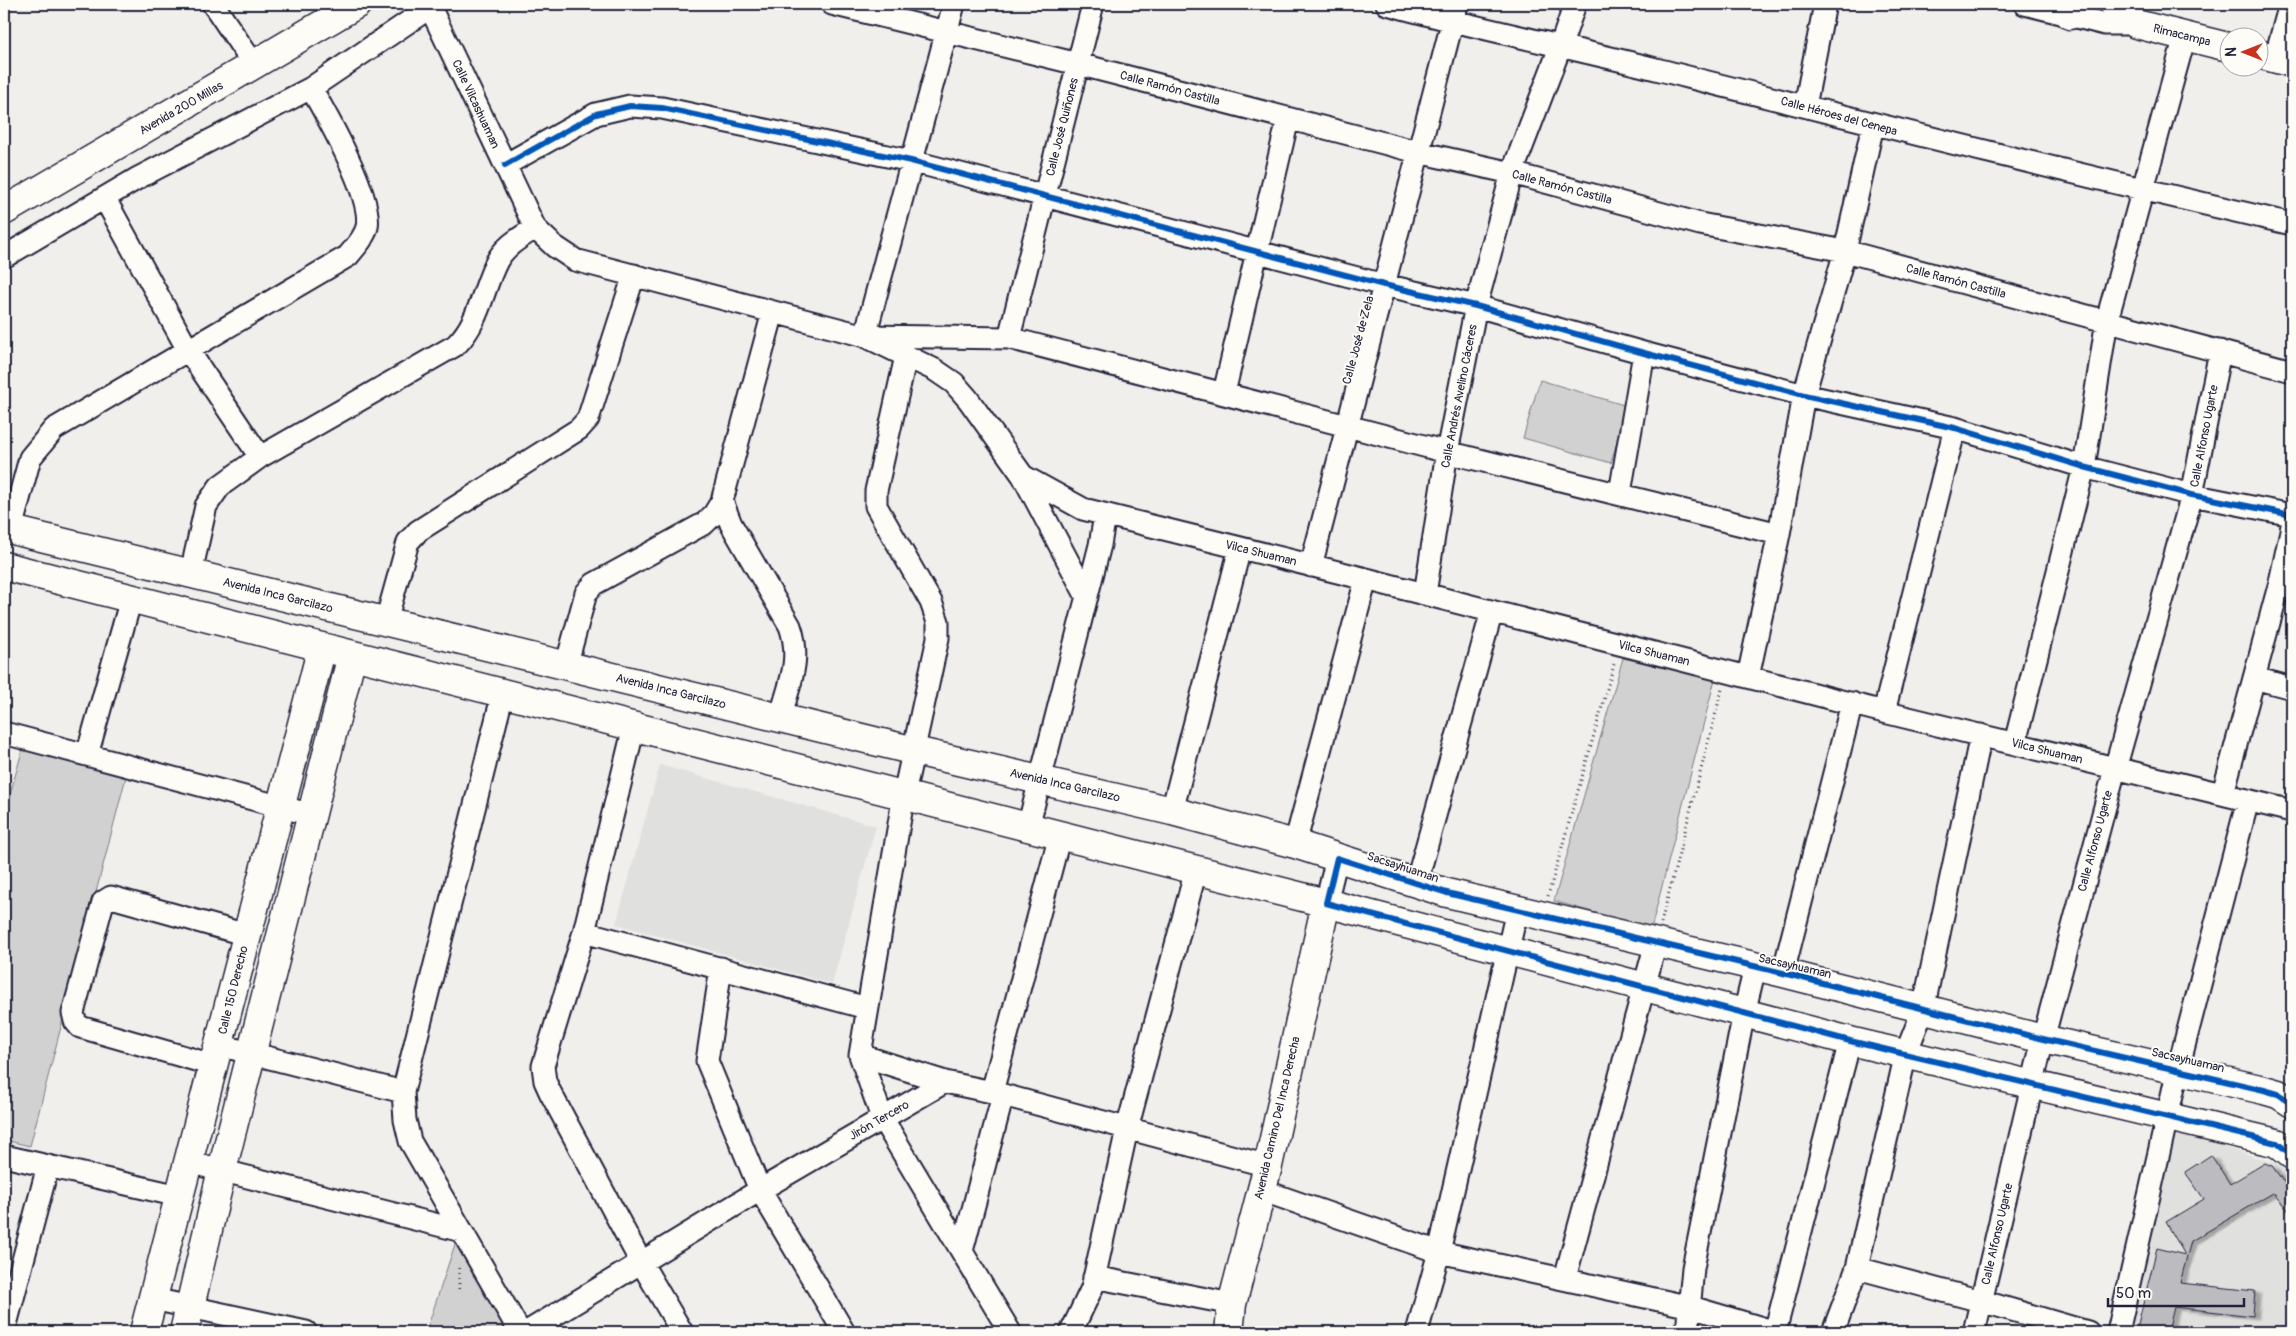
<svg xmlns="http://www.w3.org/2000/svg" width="2296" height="1336" viewBox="0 0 2296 1336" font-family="Pangolin,sans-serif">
  <defs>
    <filter id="shadow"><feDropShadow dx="5.5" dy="3" stdDeviation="1" flood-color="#0004"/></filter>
  </defs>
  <rect width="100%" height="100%" fill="#f0efec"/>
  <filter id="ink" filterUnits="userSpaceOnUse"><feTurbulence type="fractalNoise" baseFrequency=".02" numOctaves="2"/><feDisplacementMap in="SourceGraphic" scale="10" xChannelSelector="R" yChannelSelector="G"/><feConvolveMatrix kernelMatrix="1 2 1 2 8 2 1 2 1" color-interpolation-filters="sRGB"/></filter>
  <g filter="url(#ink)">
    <path fill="#e0e0df" d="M660,765L876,826L832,984L616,924Z
      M2176,1132L2281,1165L2292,1179V1332H2127Z"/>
    <path fill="#d2d1d1" stroke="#7a7a86" d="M1540,380L1627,406L1611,463L1523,438Z
      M1623,658L1715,679L1651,929L1554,901Z
      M24,744L127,773L30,1146L4,1140V816Z
      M458,1235L509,1326L499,1332H426Z"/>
    <path fill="#bcbcc0" stroke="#22223b" filter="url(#shadow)" d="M2211,1155L2230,1184L2265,1163L2272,1166L2292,1193V1215L2273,1193L2191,1241L2180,1283L2255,1291L2253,1316L2174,1307L2168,1332H2136L2157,1248L2185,1255L2166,1222L2204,1199L2185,1172Z"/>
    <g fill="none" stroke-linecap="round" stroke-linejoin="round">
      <defs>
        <path id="street" d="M213,4L254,65
          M832,4L1078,64L1418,152L1512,173L1700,224L1845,251L2292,371
          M954,4L865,336L1009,338L1447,452L1779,534
          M1387,4C1478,29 1569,47 1660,70C1871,123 2081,176 2292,224
          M2025,4L2105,24H2136
          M430,7L535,228L554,246L575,260L865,336L935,370L954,383L968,399L1023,476L1087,597
          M2275,59L2290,4
          M1805,106L1825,4
          M505,165L596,114L630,106L662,108L911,161L1384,285L1476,306L1644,353L1804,395L1955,428L2084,467L2192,495L2292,515
          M105,199L188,350L260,457
          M4,257L138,178L311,88L435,4
          M773,312L722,501L731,524L790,626C802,660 789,685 780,718
          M1009,338L1093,4
          M906,356L876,491V506L931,602L938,622V638L904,794L860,1055L882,1118L1010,1332
          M1224,393L1288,119
          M1023,476L1083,509L1366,579L1884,712L2292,811
          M1620,493L1644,353
          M11,529L30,458L54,429L348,256C355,247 364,239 367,227C373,197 327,116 311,88
          M1311,566L1457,4
          M191,573L206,506L220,486L260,457L456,345C480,321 482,290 497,261C505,246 521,237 535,228
          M1425,594L1447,452L1476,306L1512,173L1561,45L1575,4
          M386,621L408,542L418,531L579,429L588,419L634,275
          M566,666L586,593L594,584L705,523L714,514L722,501
          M1748,677L1779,534L1804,395L1845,251L1873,125
          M2254,678L2292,688
          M503,693L403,1092L405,1120L410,1141L520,1332
          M1884,712L1955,428
          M634,727L584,932L543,1066L545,1081L550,1092L642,1264L682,1332
          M4,733L312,815
          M2015,743L2084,467L2107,320L2185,36
          M87,755L131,599
          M2223,793L2280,582L2292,526
          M1172,811L1240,548
          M1028,827L1100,545L1105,515
          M1295,844L1366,579
          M1416,884L1492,611
          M1326,903L1337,858
          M584,932L867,1008
          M721,968L707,1061L760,1190L844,1332
          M1783,973L1852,703
          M219,1045L403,1092
          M860,1055L945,1082
          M213,1065L80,1027L75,1021L73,1013L103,902L111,897L247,935
          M992,1092L1060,835
          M4,1156L179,1196
          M188,1162L462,1231
          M1261,1190L1439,1252L1691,1307L1776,1332
          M962,1251L1003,1095
          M1857,1268L1981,1301L2088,1332
          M1094,1277L1232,1304
          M1565,1278L1656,943
          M153,1299L306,1332
          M4,1332L48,1166
          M527,1332L760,1190L945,1082L992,1092L1268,1166
          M1071,1332L1092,1288L1127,1129L1196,870
          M1417,1332L1439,1252L1517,910
          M1687,1332L1693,1268L1744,1013L1755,968
          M1775,1332L1850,1041
          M1833,1332L1857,1268L1906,1053L1923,1010L1981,735
          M1974,1332L2043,1039L2115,769L2192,495L2220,351
          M2118,1332L2178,1069L2248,800"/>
        <path id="secondary" d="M2061,4L2070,15
          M2114,4L2136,24L2228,47
          M2258,54L2292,63
          M4,211L357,4
          M4,528L915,751L1172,811L1295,844L1447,893L1783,973L2043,1039L2264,1090L2278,1094L2292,1103
          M4,566L1326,903L1850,1041L2277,1143L2292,1155
          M144,1332L322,647
          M184,1332L222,1170L352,655
          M1229,1332L1232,1304L1268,1166L1326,903"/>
      </defs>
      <use href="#street" stroke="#22223b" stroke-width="25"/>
      <use href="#secondary" stroke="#22223b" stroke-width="31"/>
      <path stroke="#22223b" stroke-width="3" stroke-dasharray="1 4" stroke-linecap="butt" d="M1548,896L1615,661
        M1661,923L1722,689
        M459,1289V1264
        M461,1332L462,1330"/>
      <use href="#street" stroke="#fdfcf7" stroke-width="21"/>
      <use href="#secondary" stroke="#fdfcf7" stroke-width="28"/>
      <defs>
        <path id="cycleway" d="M505,165L596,114L630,106L662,108L911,161L1384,285L1476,306L1644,353L1804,395L1955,428L2084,467L2192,495L2292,515
          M2292,1103L2278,1094L2264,1090L2043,1039L1783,973L1447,893L1337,858L1326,903L1850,1041L2277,1143L2292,1155"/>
      </defs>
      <use href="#cycleway" stroke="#fdfcf7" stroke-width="9"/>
      <use href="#cycleway" stroke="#0057b8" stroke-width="6"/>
    </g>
  </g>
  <g text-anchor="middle" stroke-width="4" stroke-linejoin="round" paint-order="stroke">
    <g font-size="12" fill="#22223b" stroke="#fdfcf7">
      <text transform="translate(2182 35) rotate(14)" y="4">Rimacampa</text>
      <text transform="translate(1170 88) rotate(15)" y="4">Calle Ramón Castilla</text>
      <text transform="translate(476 104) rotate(65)" y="4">Calle Vilcashuaman</text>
      <text transform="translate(181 108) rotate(-30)" y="4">Avenida 200 Millas</text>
      <text transform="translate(1839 116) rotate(15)" y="4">Calle Héroes del Cenepa</text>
      <text transform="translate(1062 127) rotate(-76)" y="4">Calle José Quiñones</text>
      <text transform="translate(1562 187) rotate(15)" y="4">Calle Ramón Castilla</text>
      <text transform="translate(1956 281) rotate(15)" y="4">Calle Ramón Castilla</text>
      <text transform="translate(1358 340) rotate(-75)" y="4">Calle José de Zela</text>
      <text transform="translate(1459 396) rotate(-79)" y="4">Calle Andrés Avelino Cáceres</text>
      <text transform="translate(2204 436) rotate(-79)" y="4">Calle Alfonso Ugarte</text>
      <text transform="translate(1261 553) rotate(14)" y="4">Vilca Shuaman</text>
      <text transform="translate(278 595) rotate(14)" y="4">Avenida Inca Garcilazo</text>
      <text transform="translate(1654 653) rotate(14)" y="4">Vilca Shuaman</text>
      <text transform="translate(671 691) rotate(14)" y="4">Avenida Inca Garcilazo</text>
      <text transform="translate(2047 751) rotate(14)" y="4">Vilca Shuaman</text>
      <text transform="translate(1065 785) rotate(13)" y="4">Avenida Inca Garcilazo</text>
      <text transform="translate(2095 841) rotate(-75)" y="4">Calle Alfonso Ugarte</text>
      <text transform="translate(1403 867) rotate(18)" y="4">Sacsayhuaman</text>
      <text transform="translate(1795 966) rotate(13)" y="4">Sacsayhuaman</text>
      <text transform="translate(233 990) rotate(-76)" y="4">Calle 150 Derecho</text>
      <text transform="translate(2188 1060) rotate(13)" y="4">Sacsayhuaman</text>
      <text transform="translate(1277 1118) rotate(-77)" y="4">Avenida Camino Del Inca Derecha</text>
      <text transform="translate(879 1120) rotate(-30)" y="4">Jirón Tercero</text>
      <text transform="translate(1997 1234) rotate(-77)" y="4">Calle Alfonso Ugarte</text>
    </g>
  </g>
  <rect width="2296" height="1336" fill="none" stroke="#fdfcf7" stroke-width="20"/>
  <rect x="10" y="10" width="2276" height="1316" fill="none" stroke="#22223b" stroke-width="2" filter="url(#ink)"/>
  <g transform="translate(2244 52) rotate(270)"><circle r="24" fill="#fdfcf7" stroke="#a5a5ac"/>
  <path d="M0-4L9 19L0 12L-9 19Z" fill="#c8321e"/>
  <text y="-8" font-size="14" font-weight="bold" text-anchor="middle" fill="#22223b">N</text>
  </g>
  <path d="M2108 1298v8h136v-8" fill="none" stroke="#22223b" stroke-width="2.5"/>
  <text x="2116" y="1298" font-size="15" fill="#22223b" stroke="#fdfcf7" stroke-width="4" paint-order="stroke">50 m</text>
</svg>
